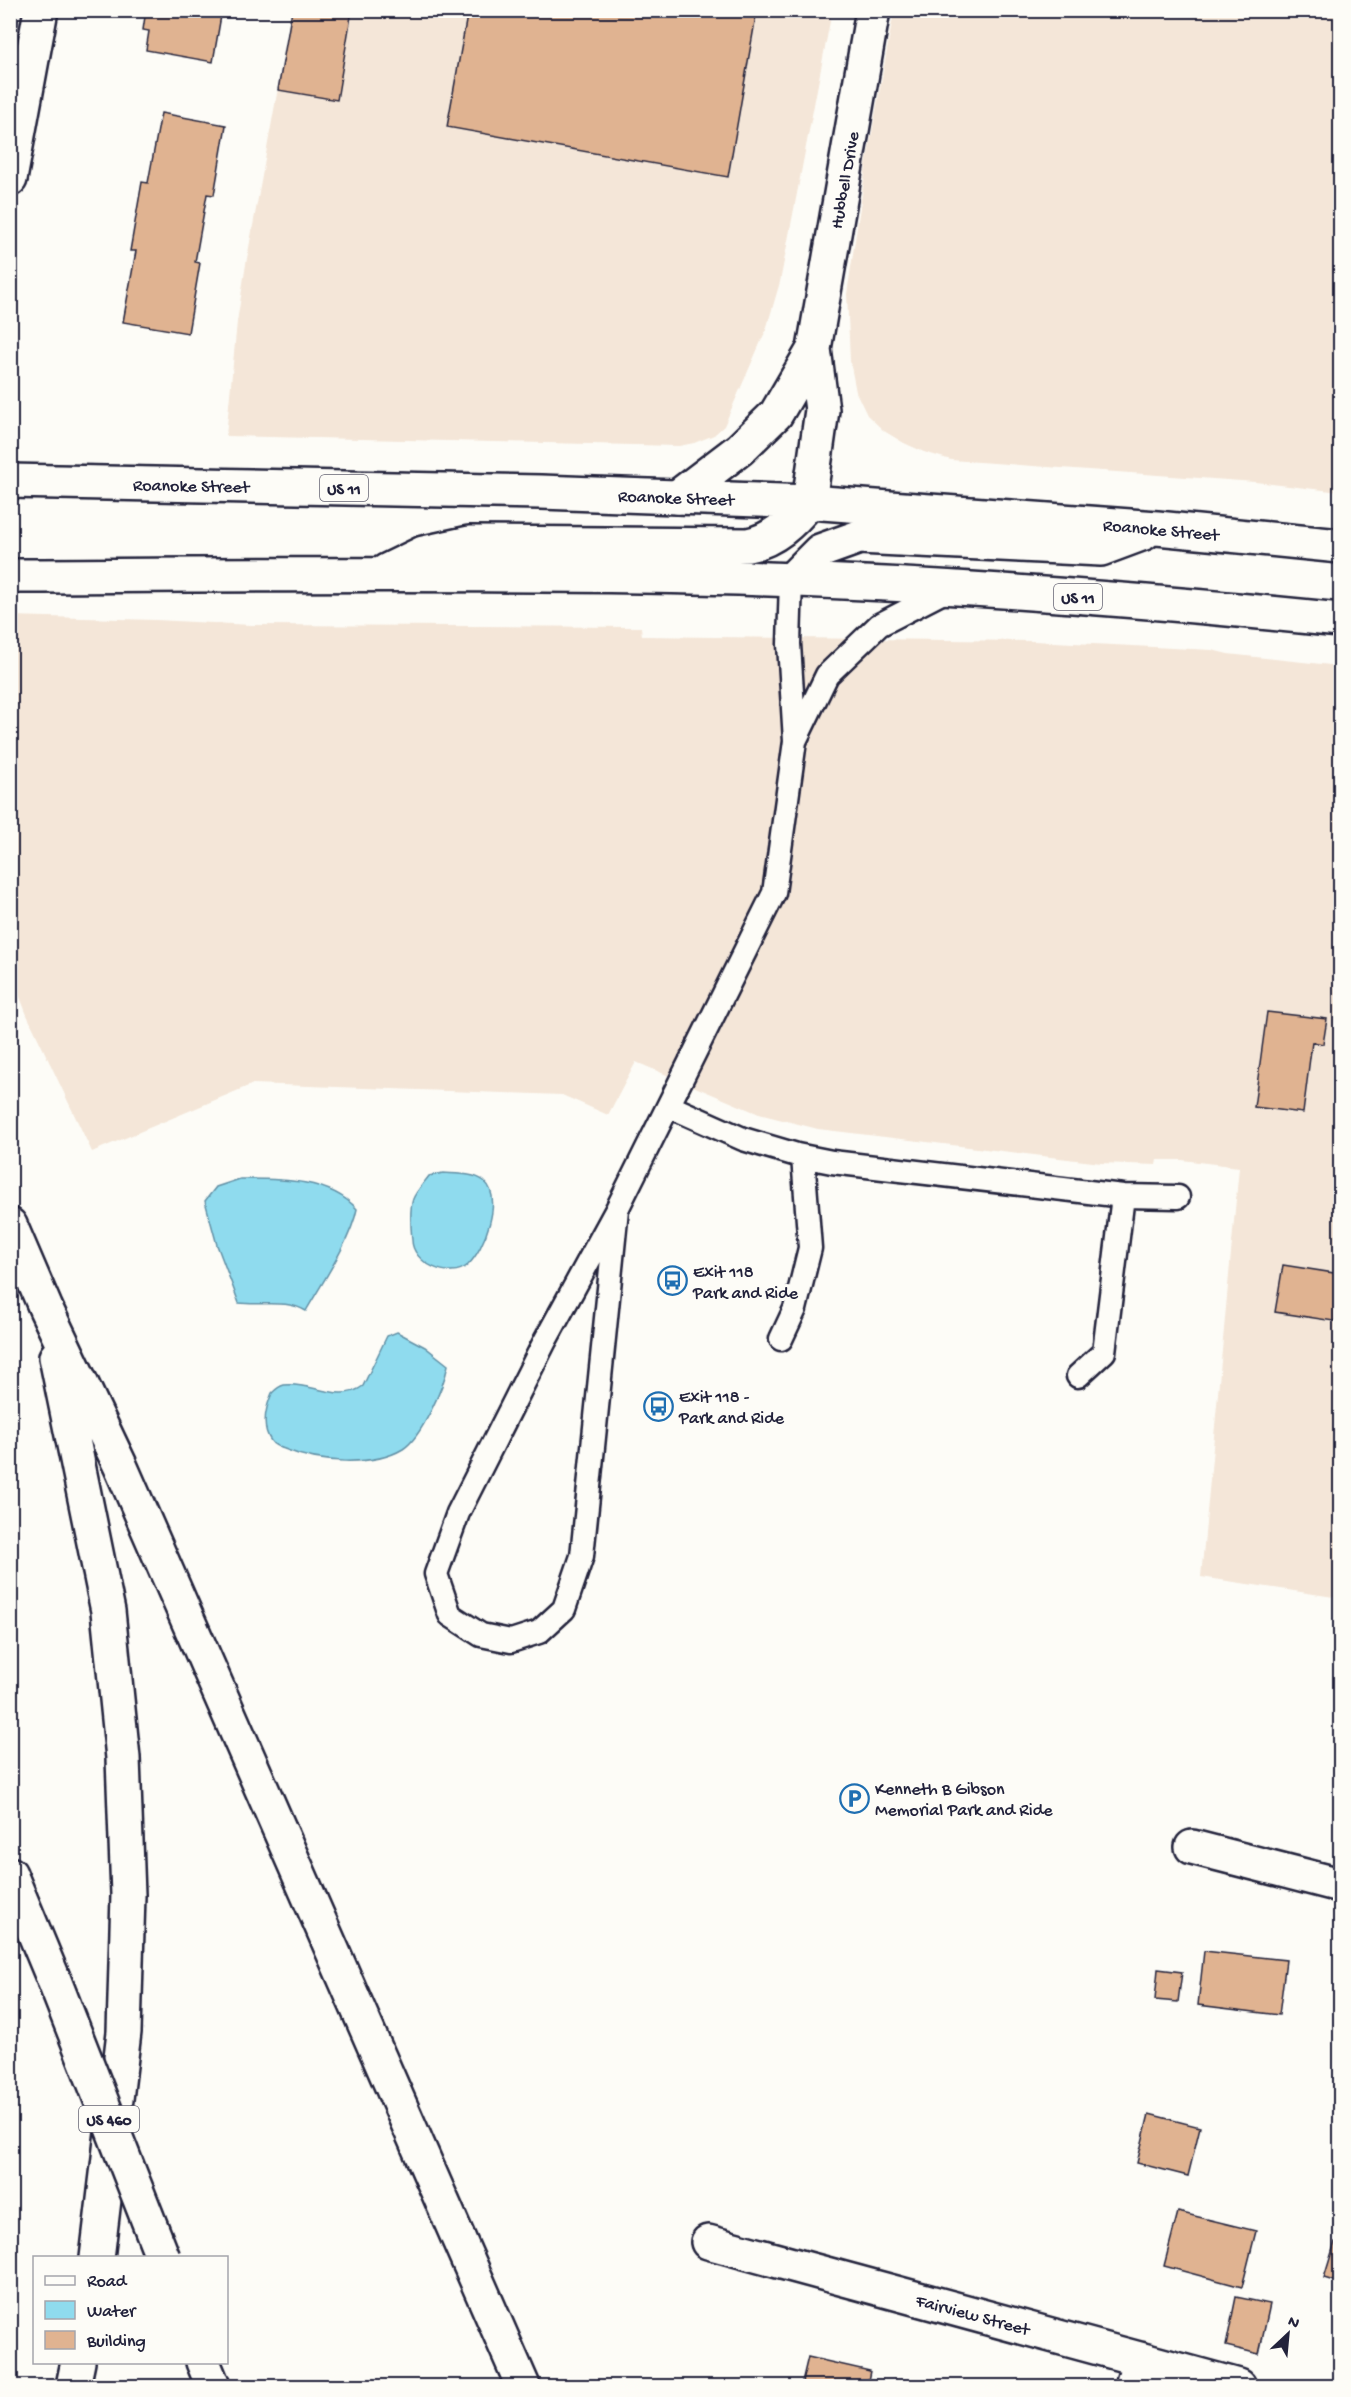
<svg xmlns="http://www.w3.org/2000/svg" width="1351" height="2397" viewBox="0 0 1351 2397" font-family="'Gochi Hand',sans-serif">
  <rect width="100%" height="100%" fill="#fdfcf7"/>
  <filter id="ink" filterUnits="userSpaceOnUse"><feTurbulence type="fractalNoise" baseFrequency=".0167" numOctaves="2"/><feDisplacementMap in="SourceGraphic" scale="12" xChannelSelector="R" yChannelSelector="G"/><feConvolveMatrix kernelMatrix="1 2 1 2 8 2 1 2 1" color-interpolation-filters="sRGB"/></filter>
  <g filter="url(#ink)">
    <path fill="#f4e6d8" d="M292,11H832L780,282L766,330L724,426L714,435L694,443L679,446L226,436L237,322L246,264Z
      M894,11H1340V492L1255,482L951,460L924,452L904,443L884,431L867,415L856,392L850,361L847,294L867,160Z
      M11,616L156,620L251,625L641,627L642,636L1034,641L1212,650L1228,654L1340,666V1598L1201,1577L1239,1167L1182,1160H1157L1156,1165L1101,1163L818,1129L759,1114L636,1062L608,1115L562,1095L253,1084L92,1152L27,1015L11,974Z"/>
    <path fill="#8fdbee" stroke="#6391a6" stroke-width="1.5" d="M443,1173C455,1174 474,1173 484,1181C504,1198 484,1250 468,1265C450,1281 412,1263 412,1240C411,1228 409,1210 413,1199C416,1191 424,1183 429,1176Z
      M240,1179C279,1179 329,1178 357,1209C351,1240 322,1283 306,1311C286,1299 262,1306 239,1303L217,1245L205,1201L216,1187Z
      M397,1332L425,1347L448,1365C444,1386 422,1437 403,1449C373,1467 318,1463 287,1450C281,1448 274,1446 271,1441C261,1427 266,1407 272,1393C275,1390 280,1386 284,1385C309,1381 340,1404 363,1386L387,1336Z"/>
    <path fill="#e0b391" stroke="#22223b" stroke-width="1.5" d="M146,10H222L213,62L146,50L149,31L143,30Z
      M292,10H352L337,100L278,90Z
      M468,10H757L728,177L447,127Z
      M161,113L226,125L214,195L207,194L195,262L200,263L188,333L123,322L136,251H130L142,182L148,183Z
      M1267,1012L1327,1019L1323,1044L1312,1042L1303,1113L1254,1107Z
      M1283,1265L1340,1274V1322L1275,1312Z
      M1204,1951L1286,1960L1279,2015L1198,2005Z
      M1158,1969L1182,1972L1178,2002L1155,2000Z
      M1149,2114L1200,2127L1188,2176L1137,2163Z
      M1178,2212L1256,2231L1242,2287L1164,2266Z
      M1335,2242L1340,2244V2283L1324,2278Z
      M1236,2297L1270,2304L1259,2354L1226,2346Z
      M808,2357L870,2371L867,2386H801Z"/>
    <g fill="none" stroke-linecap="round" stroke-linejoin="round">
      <defs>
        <path id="service" d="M796,739L827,675L879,625L949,589
          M669,1106L743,1139L797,1155L832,1162L1123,1196L1178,1197
          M617,1209L582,1556L564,1609L539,1632L511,1641L481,1635L450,1615L436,1574L458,1513L545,1341L617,1209L774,893L795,741L789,644L791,580
          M781,1339L795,1309L810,1248L803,1157
          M1078,1376L1104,1352L1123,1196"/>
        <path id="minor" d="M10,179L41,10
          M677,497L740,449L776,414L814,349
          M809,502L822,410L814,349L873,10
          M1192,1847L1340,1885
          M708,2242L1239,2386
          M1132,2386L1140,2359"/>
        <path id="primary" d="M10,481L541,492L809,502L1157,528L1340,546
          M386,571L423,553L469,543L748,545C774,540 793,522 809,502
          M10,576C220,575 430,573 640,576C874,579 1108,596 1340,620
          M791,580L820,551L859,537L1101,549L1144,533"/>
        <path id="motorway" d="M10,1225L46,1309L120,1465L523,2386
          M56,1357L108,1611L123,1758L128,1895L124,2032L97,2258
          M10,1874L54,1980
          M203,2362L213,2386
          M73,2386L78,2362"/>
      </defs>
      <use href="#service" stroke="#22223b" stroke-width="27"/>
      <use href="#minor" stroke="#22223b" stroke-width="38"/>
      <use href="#primary" stroke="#22223b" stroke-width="38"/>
      <use href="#motorway" stroke="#22223b" stroke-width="38"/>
      <use href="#service" stroke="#fdfcf7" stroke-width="22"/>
      <use href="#minor" stroke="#fdfcf7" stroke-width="33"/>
      <use href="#primary" stroke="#fdfcf7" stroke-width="33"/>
      <use href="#motorway" stroke="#fdfcf7" stroke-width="33"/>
      <defs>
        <path id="motorway-bridge" d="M54,1980L163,2258"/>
      </defs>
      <use href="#motorway-bridge" stroke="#22223b" stroke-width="38" stroke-linecap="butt"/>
      <use href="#motorway-bridge" stroke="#fdfcf7" stroke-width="33"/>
    </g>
  </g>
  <defs>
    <symbol id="bus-ring" viewBox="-11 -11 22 22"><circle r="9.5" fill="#fdfcf7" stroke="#1f6fb2" stroke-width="1.5"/><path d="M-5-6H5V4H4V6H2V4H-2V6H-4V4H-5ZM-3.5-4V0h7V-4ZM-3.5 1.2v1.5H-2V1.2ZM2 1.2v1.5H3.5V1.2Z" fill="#1f6fb2"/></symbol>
    <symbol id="parking-ring" viewBox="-11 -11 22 22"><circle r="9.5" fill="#fdfcf7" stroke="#1f6fb2" stroke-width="1.5"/><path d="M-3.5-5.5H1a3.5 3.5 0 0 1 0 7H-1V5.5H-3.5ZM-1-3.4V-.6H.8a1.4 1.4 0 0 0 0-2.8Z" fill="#1f6fb2"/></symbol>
  </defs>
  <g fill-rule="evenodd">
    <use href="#bus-ring" x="656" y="1264" width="33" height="33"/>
    <use href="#bus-ring" x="642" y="1390" width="33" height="33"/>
    <use href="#parking-ring" x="838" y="1782" width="33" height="33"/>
  </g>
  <g text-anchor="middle" stroke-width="6" stroke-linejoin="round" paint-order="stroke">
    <g fill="#fdfcf7" stroke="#646373" stroke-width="1.5">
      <rect x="320" y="475" width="48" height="26" rx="4.5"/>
      <rect x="1054" y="584" width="48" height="26" rx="4.5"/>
      <rect x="79" y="2106" width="60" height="26" rx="4.5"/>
    </g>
    <g font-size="16" font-weight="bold" fill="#22223b">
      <text x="344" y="494">US 11</text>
      <text x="1078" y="603">US 11</text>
      <text x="109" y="2125">US 460</text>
    </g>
    <g font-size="18" fill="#22223b" stroke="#fdfcf7">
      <text transform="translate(844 180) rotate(-80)" y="6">Hubbell Drive</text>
      <text transform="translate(191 485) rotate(1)" y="6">Roanoke Street</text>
      <text transform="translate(676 497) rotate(2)" y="6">Roanoke Street</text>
      <text transform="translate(1161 529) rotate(5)" y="6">Roanoke Street</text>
      <text transform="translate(973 2314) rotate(15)" y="6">Fairview Street</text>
    </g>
    <g font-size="18" fill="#22223b" stroke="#fdfcf7" text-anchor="start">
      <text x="693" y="1277">Exit 118<tspan x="693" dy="21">Park and Ride</tspan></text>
      <text x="679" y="1402">Exit 118 -<tspan x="679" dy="21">Park and Ride</tspan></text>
      <text x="875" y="1794">Kenneth B Gibson<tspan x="875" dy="21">Memorial Park and Ride</tspan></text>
    </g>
  </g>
  <rect width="1351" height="2397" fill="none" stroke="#fdfcf7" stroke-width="36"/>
  <rect x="18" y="18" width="1315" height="2361" fill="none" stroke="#22223b" stroke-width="2" filter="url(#ink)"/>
  <rect x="33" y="2256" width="195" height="108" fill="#fdfcf7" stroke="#a5a5ac" stroke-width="1.5"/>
  <rect x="45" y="2276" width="30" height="9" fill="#fdfcf7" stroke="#a5a5ac" stroke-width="1.5"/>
  <text x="87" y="2286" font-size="18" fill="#22223b">Road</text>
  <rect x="45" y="2301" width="30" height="18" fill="#8fdbee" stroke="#a5a5ac" stroke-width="1.5"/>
  <text x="87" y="2316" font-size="18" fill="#22223b">Water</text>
  <rect x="45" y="2331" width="30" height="18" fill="#e0b391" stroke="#a5a5ac" stroke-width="1.5"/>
  <text x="87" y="2346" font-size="18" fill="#22223b">Building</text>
  <g transform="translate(1288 2334) rotate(26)" stroke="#fdfcf7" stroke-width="4.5" paint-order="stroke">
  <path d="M0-4.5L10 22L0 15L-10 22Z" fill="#22223b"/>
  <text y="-9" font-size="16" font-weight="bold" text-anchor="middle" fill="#22223b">N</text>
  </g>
</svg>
